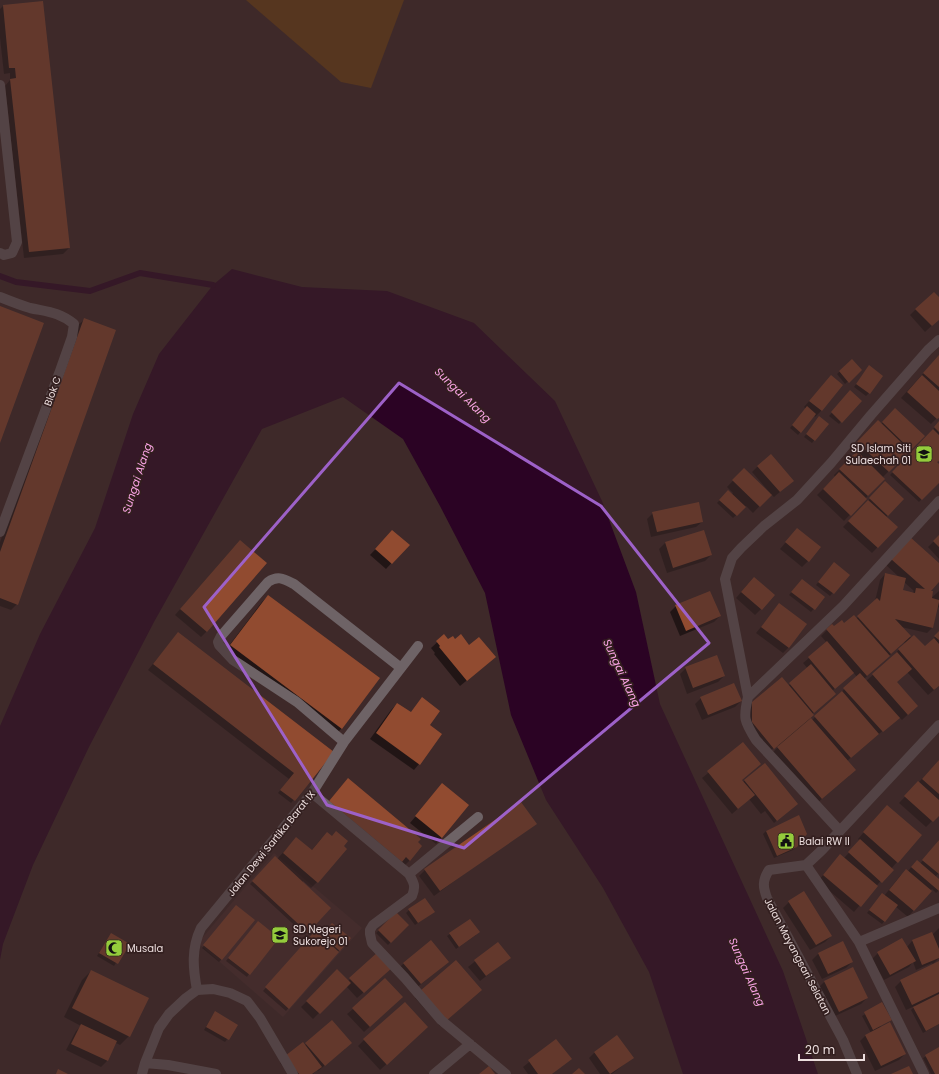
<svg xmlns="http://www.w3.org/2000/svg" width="939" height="1074" viewBox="0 0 939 1074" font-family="Poppins,sans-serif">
  <rect width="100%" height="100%" fill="#3e2929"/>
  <path fill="#4c3030" d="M274,853L362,928L283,1017L198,943Z"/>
  <path fill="#734512" d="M246,0H404L371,88L341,82Z"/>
  <path fill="#2b0324" d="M232,269L302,287L387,291L474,323L555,401L602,501L636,592L660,704L783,971L818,1074H683L649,972L603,888L546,800L511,715L485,593L440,506L403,439L343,397L262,429L154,622L89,747L33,865L3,944L0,960V726L40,634L95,528L133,414L159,354L213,285Z"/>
  <path fill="#0007" fill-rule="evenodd" d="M3,6L69,248L63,254L24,258L5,86L10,80V73L4,74L0,38V9Z
    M939,298V319L925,332L910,315L916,309Z
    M84,320L17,604L11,610L0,606V542L78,325Z
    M939,356V416L931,424L901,398Z
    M852,360L861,370L845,384L837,374Z
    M867,369L869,393L866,396L854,387Z
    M831,376L842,385L821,411L815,417L814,415L798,435L790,428L806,409L804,407Z
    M850,392L860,401L839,424L829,416Z
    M895,409L923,436L883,477L884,479L844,521L817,495L835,477L834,475L856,453L852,448L878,422L881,424Z
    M817,420L828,424L812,443L804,437Z
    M939,422V459L936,462L939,465V481L919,502L890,475L929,434Z
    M758,466L787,486L774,497L771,494L753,513L746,506L733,518L717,503L728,491L732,494L733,493L727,487L744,469L769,494L770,493L752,472Z
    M885,483L903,499L886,517L897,527L872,553L843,527Z
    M653,513L702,522L696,527L651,537L647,519Z
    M703,531L711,555L705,561L667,573L659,549L665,543Z
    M792,535L808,561L802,567L780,549Z
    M939,536V559L928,547Z
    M387,537L408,545L386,569L370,555Z
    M904,544L939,564V580L929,591L930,599L939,591V608L937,606L933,627L927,633L901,627L911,638L925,648L939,632V686L928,695L907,672L896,682L917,706L902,720L899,717L847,761L849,776L816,804L772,753L779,746L778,744L767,754L746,728V709L753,702L788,686L808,669L803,663L827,643L821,636L832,625L834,627L856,619L875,601L880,580L885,574L899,577L886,565ZM904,582L914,591L912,593L902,591ZM904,642L905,643L893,656V657L866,681L864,679ZM853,672L857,677L812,720L809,718L812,714L829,699L832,691Z
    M234,547L207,631L201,637L175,615Z
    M831,566L848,575L830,596L816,585Z
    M799,583L824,597L811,612L789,595Z
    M748,584L761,609L755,615L736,598Z
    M709,592L720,616L714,622L680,636L670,612L676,606Z
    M268,596L342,728L336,734L225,651L262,602Z
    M779,605L789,647L783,653L756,633Z
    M178,633L332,752L291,803L278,793L289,779L148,670Z
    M444,636L448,641H455L469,646L488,663L460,686L434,654L435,653L431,648Z
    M686,668L724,676L718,682L687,694L680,674Z
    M701,698L741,701L735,707L702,720L695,704Z
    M397,704L428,726L419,764L414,770L370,739L391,710Z
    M743,744L741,780L743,782L765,765L794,806L774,823L765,811L761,814L749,799L732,814L702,778Z
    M939,761V814L926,827L899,803Z
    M348,779L417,843L410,860L404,866L323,808Z
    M442,785L467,805L436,844L410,823Z
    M881,812L897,862L854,912L818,881L835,861L844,858L860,841L858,839Z
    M798,817L796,847L793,850L774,858L763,834L766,831Z
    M332,837L317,882L311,888L303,881L302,883L330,908L305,935L250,884L275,857L277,859L291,844L311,851L321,839Z
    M939,840V873L935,877L939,880V890L936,893L932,889L908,917L896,907L882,924L867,913L880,897L884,896L900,876L908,871L914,864H920Z
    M490,855L434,896L419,876L425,870Z
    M789,902L831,936L825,942L810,950L783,908Z
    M234,909L221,960L219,962L202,948Z
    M409,910L431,914L415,925L406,913Z
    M396,914L408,925L388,945L376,933Z
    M258,922L249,974L247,977L226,961Z
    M330,927L349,939L286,1011L263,991L315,932L321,937Z
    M939,928V958L933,964L932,963L916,970L913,962L909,967L884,980L872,959L878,953L902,939L907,947L912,941L931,933L932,935Z
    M111,934L128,944L114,966L97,956Z
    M450,934L476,935L456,949L447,936Z
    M498,943L503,963L480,981L468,967Z
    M843,943L852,962L846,968L822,979L812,960L818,954Z
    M379,953L386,973L357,998L346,986L313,1019L301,1007L337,971L348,981Z
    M939,962V1024L923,1033L911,1010L915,1006L906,1010L895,987L901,981Z
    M404,963L441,968L415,989L398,969Z
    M91,971L129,1036L120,1045L116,1043L107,1061L101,1067L66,1050L76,1031L81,1026L64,1017L82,980Z
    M824,982L867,998L861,1004L833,1017L819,987Z
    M420,992L475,995L440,1026L415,998Z
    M396,1003L364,1032L347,1014L353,1009Z
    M882,1004L888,1022L880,1026L905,1054L899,1060L875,1071L860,1041L866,1035L871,1033L862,1016Z
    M213,1015L237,1026L225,1042L204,1030Z
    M332,1021L345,1049L318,1071L317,1070L313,1074H289L280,1063L286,1057L304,1046Z
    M421,1033L380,1070L358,1046L364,1040Z
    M556,1040L570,1059L552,1074H528L523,1067Z
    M939,1049V1074H931L923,1058Z
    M595,1052L632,1058L612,1074H600L589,1058Z"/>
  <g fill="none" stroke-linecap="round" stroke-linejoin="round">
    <path stroke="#2b0324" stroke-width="6" d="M0,276L16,282L90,291L140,273L213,285"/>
  </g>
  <path fill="#914b30" d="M43,1L70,248L29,252L10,79L16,78L15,68H9L3,5Z
    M934,292L939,297V320L932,326L915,309Z
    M0,306L44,323L0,443Z
    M84,318L116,330L18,605L0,598V552Z
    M939,355V387L923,373Z
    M852,359L862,370L849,383L839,371Z
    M869,365L883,376L870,394L856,384Z
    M831,375L843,385L822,411L809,401Z
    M922,375L939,391V418L937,419L907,392Z
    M850,390L862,401L842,423L831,412Z
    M807,406L816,414L801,433L792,425Z
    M895,408L925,436L911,450L882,422Z
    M819,416L829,424L815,441L806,434Z
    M878,420L910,451L889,472L857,442Z
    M939,421V432L934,427Z
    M933,429L939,435V461L937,462L939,464V483L922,500L892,472Z
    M857,451L885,479L868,496L839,469Z
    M771,454L794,481L780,492L757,466Z
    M744,468L772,495L760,507L732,480Z
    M839,472L867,499L851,516L823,489Z
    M885,481L904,499L888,516L869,498Z
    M728,490L746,507L737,516L719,500Z
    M868,500L898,527L878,548L848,521Z
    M699,502L703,522L657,532L652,512Z
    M797,528L821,547L809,562L785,542Z
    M392,530L410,545L392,564L375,549Z
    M704,530L712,555L673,568L665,542Z
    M939,535V547L933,541Z
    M910,537L939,563V582L931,591H933L932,598L939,600V602L933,628L895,619L911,636L891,654L857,616L877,598L880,601L885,573L906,578L903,590L915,593L916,588L925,589L891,559Z
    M240,540L267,563L207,632L180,609Z
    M834,562L850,575L834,594L818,582Z
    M754,577L775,595L762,610L741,592Z
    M802,579L825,597L815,610L791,592Z
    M710,591L721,616L686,631L675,605Z
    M268,595L380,678L342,729L230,645Z
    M779,603L807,624L789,648L761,627Z
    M854,615L890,656L867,676L826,629L832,624L834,626L842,620L844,623Z
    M939,631V640L934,636Z
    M178,632L334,752L295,801L280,790L294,773L153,664Z
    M444,634L448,639L453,636L455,639L461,634L469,645L479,637L496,657L467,681L439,647L440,646L436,641Z
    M914,635L925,646L934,638L939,644V686L934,690L898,649Z
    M827,641L854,673L835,689L808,657Z
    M897,652L912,669L897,682L918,706L908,715L872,674Z
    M717,655L725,676L693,688L685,667Z
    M811,664L836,694L814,713L789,683Z
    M860,673L900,718L883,732L843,688Z
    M782,677L814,715L774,749L752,722V702Z
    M734,683L742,701L708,715L700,697Z
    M842,691L879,734L851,758L814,716Z
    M422,697L440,711L430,725L442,734L420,765L376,733L397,703L411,712Z
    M811,718L856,770L822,799L777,747Z
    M743,742L761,764L742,780L755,795L738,809L707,771Z
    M939,760V794L922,779Z
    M765,763L798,804L777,821L744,780Z
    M348,778L421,839L418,842L422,846L410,861L406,857L402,862L329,801Z
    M918,781L939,800V816L933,822L904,796Z
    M442,783L469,805L442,838L415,816Z
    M521,802L537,824L440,891L424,869Z
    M887,805L922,835L898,863L863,832Z
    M799,815L807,834L797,847L777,856L766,831Z
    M336,831L348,841L344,846L347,849L318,883L283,853L296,837L312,850L327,832L332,836Z
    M860,839L894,870L882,883L848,852Z
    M939,840V874L922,860Z
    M840,854L878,886L861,907L823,875Z
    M275,856L331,908L308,933L252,881Z
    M917,860L939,879V891L911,867Z
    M906,869L932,891L914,911L889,890Z
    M804,891L832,936L816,945L788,901Z
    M882,893L898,905L885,922L869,910Z
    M425,898L435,912L418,923L408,909Z
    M236,905L255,920L222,960L203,945Z
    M396,912L409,925L391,943L378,930Z
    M470,919L480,932L459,947L449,933Z
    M258,921L279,938L250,975L228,958Z
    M332,923L351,938L340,951L321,935Z
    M315,931L339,952L289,1009L265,987Z
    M932,932L939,949V958L922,965L912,940Z
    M111,933L130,944L118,964L99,953Z
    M902,938L916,961L890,975L877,952Z
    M431,940L449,962L421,984L403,963Z
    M843,941L853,962L828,974L818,953Z
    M498,942L511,958L486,976L474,960Z
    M379,951L393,967L364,993L349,978Z
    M456,960L482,990L446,1021L420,991Z
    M939,961V992L912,1005L900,980Z
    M853,967L868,998L839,1012L824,981Z
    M337,969L351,983L320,1014L306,1001Z
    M91,970L149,998L130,1037L72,1008Z
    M385,978L403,997L370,1027L352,1008Z
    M939,994V1024L926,1031L913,1007Z
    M405,1002L428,1027L387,1065L363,1039Z
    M882,1002L892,1020L873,1030L864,1012Z
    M215,1011L238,1025L229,1040L206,1027Z
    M332,1020L352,1043L325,1066L305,1043Z
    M890,1022L906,1054L881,1066L865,1035Z
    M81,1024L117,1041L108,1061L71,1044Z
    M617,1035L634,1058L610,1074L594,1052Z
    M556,1039L572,1059L552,1074H538L528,1060Z
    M303,1042L322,1067L312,1074H299L285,1056Z
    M939,1047V1074H935L925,1055Z
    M489,1066L495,1074H479Z
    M909,1066L913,1074H891Z
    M579,1068L585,1074H572Z
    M58,1069L68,1074H56Z"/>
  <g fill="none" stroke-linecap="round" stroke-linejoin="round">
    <path stroke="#6e6366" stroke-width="10" d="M0,85L17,242L12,253L4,255L0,253
      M0,297C10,301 20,305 30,308C48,312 59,312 74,324L72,337L60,371L0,532
      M748,697L843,606L939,501
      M344,742L297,702L233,660L219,645L218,642L221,636L268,582C278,575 284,579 294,584L401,668
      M312,793L409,874C414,883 416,886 412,896L373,925L370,930V934L372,943L405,978L441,1020L506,1074
      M839,830L756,740C744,721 743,718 748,697L725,579L732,558L741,548L764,526L797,500L831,463L871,415L928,350L939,340
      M806,865L769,870C762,881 763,887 767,898L843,1040L857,1074
      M806,865L859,942L924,1074
      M806,865L822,850L939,725
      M409,874L478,817
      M859,942L939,908
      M197,990C193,968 191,949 201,928L312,793L344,742L418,646
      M434,1074L470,1044"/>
    <path stroke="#6e6366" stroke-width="10" d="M145,1063L168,1065L216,1074
      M142,1074L145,1063L159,1028L169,1014L186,998L197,990L213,989L230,993L247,1001L260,1018L293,1074"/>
  </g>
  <path d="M0 0H939V1074H0ZM399,383L601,506L709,643L464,848L327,805L204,607Z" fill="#3e2929" fill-opacity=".55" fill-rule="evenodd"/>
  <path fill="none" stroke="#9d61c8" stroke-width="3" stroke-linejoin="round" d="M399,383L601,506L709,643L464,848L327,805L204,607Z"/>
  <defs>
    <symbol id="school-square" viewBox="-11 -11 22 22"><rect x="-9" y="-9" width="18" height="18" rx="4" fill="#94cc3c" stroke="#331f1f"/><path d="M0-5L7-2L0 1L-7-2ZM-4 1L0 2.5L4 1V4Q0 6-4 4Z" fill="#111"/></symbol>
    <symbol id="civic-square" viewBox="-11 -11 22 22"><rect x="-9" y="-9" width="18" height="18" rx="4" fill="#94cc3c" stroke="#331f1f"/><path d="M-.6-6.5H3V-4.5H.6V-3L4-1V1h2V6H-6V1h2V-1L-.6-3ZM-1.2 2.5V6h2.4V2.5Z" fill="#111"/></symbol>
    <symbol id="mosque-square" viewBox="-11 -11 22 22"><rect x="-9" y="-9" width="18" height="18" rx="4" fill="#94cc3c" stroke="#331f1f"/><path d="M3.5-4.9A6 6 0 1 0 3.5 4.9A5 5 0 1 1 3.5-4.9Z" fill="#111"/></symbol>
  </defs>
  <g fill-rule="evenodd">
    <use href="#school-square" x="914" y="444" width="20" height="20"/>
    <use href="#civic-square" x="776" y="831" width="20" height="20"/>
    <use href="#school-square" x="270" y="925" width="20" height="20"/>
    <use href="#mosque-square" x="104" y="938" width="20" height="20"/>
  </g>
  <g text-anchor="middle" stroke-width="3.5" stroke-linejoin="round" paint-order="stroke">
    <g font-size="10" fill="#ecdede" stroke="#331f1f">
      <text transform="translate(52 391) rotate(-70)" y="4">Blok C</text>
      <text transform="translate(271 843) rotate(-51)" y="4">Jalan Dewi Sartika Barat IX</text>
      <text transform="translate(798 956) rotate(62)" y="4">Jalan Mayangsari Selatan</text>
    </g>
    <g font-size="10" fill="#ecdede" stroke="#331f1f" text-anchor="start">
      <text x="911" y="452" text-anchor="end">SD Islam Siti<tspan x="911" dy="12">Sulaechah 01</tspan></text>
      <text x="799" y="845">Balai RW II</text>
      <text x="293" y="933">SD Negeri<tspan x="293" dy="12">Sukorejo 01</tspan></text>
      <text x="127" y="952">Musala</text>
    </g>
    <g font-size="11" font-style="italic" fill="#faa3e5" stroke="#331f1f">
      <text transform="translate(463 395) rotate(44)" y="4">Sungai Alang</text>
      <text transform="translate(137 478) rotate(-72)" y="4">Sungai Alang</text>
      <text transform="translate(622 673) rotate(65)" y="4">Sungai Alang</text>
      <text transform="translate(747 972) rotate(66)" y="4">Sungai Alang</text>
    </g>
  </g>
  <path d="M799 1054v6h65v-6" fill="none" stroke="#ecdede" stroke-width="2"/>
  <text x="805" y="1054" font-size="12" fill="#ecdede" stroke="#331f1f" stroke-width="3" paint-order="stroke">20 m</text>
</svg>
